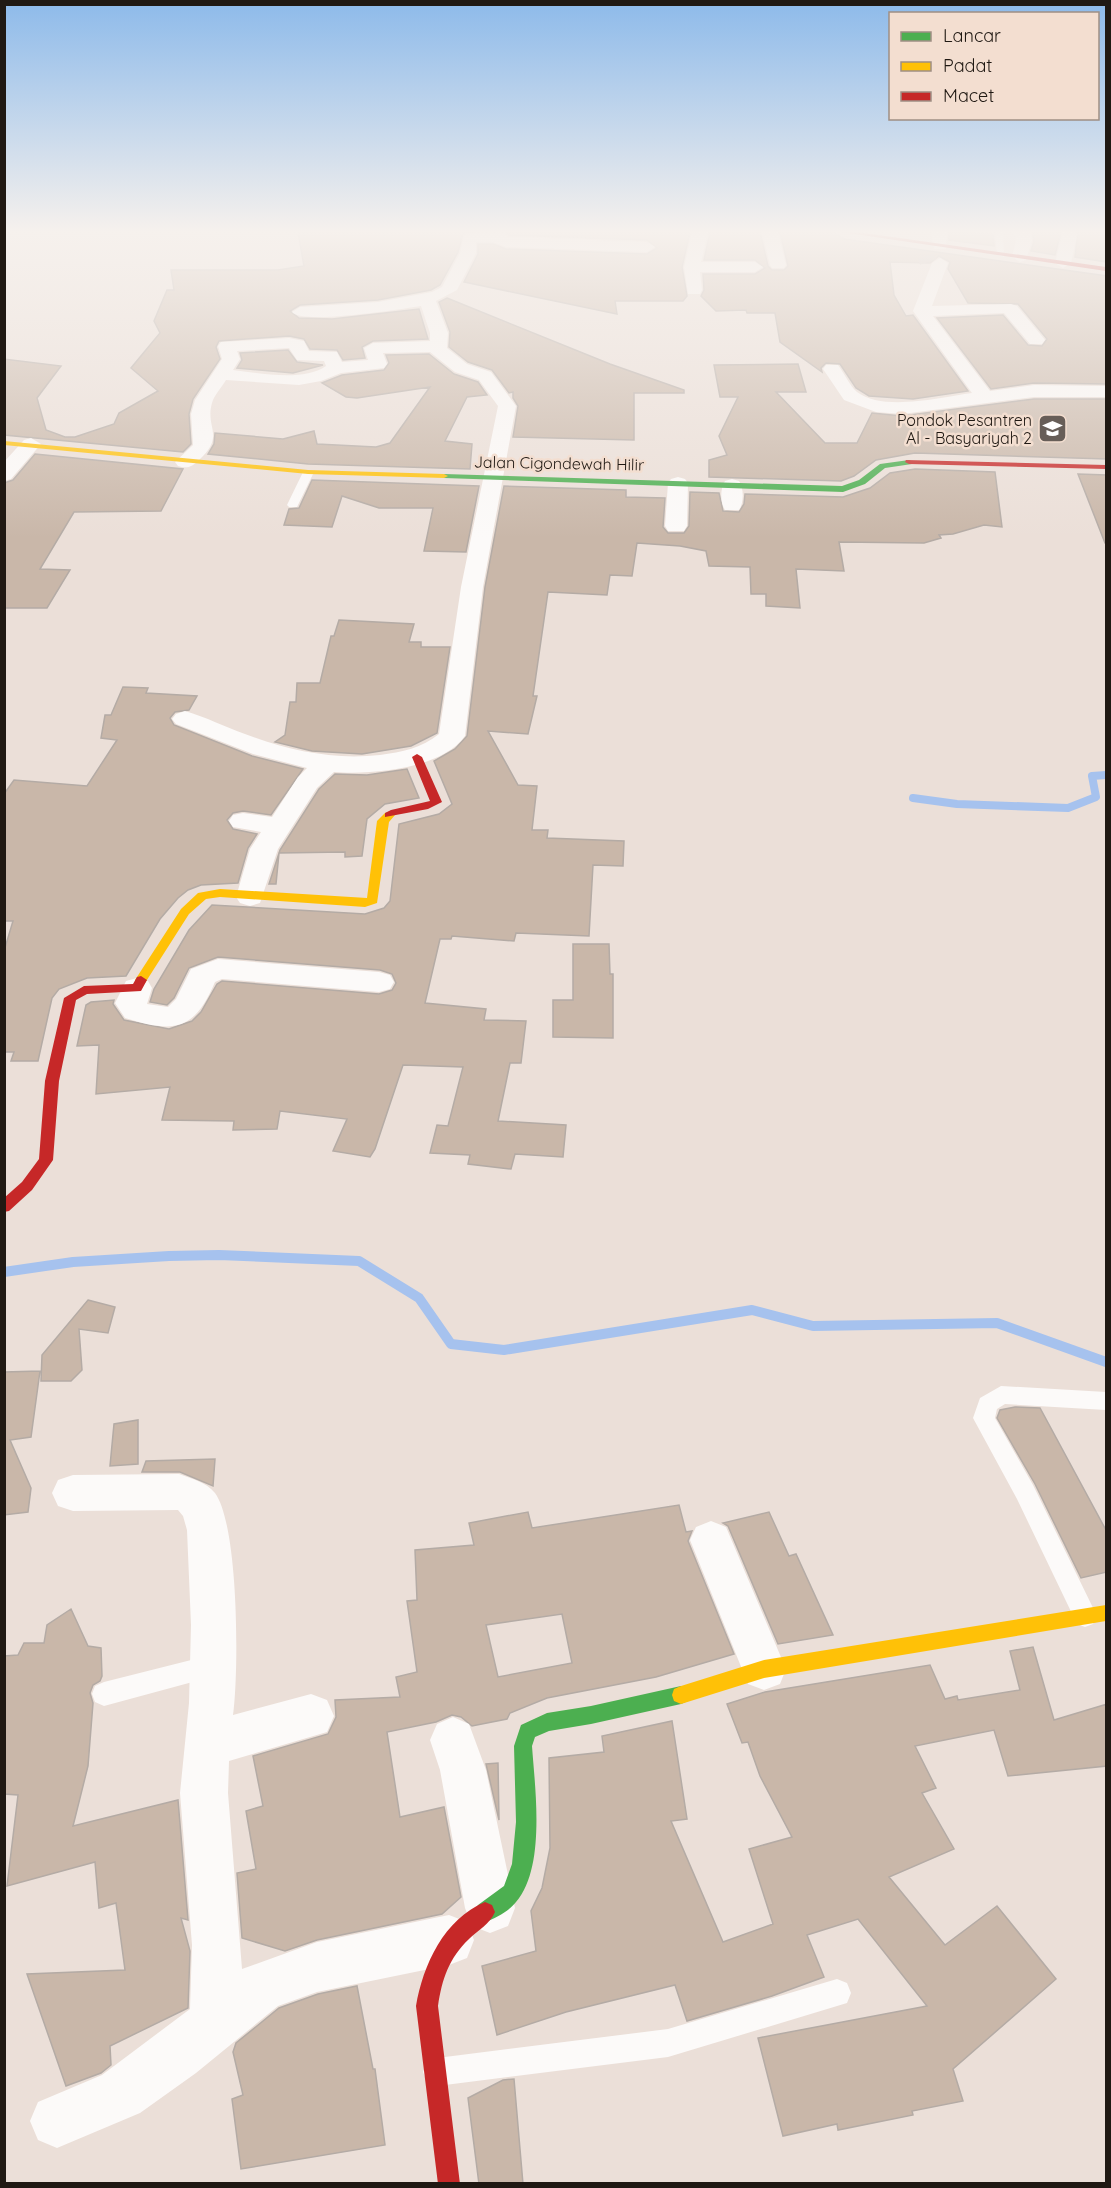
<svg xmlns="http://www.w3.org/2000/svg" width="1111" height="2188" viewBox="0 0 1111 2188" font-family="Quicksand,sans-serif">
  <rect width="100%" height="100%" fill="#ebdfd8"/>
  <g fill="none" stroke-linecap="round" stroke-linejoin="round">
    <path stroke="#a6c2ee" stroke-width="8" d="M913,798L957,804L1068,808L1096,797L1092,776L1106,775"/>
    <path stroke="#a6c2ee" stroke-width="10" d="M4,1272L73,1262L169,1256L219,1255L359,1261L419,1298L451,1344L504,1350L752,1310L813,1326L997,1323L1106,1362"/>
  </g>
  <path fill="#c9b7a9" stroke="#b4aba5" stroke-width="1.5" fill-rule="evenodd" d="M298,232H474L463,233L458,252L440,285L431,290L378,300L300,305L290,311L299,318L332,319L419,309L428,339L373,341L362,347L365,358L343,360L337,350L310,349L304,339L289,336L219,341L216,347L220,359L193,399L189,414L191,444L183,452L4,435V359L61,366L37,398L46,430L65,437H75L114,424L119,413L158,391L131,368L160,333L154,321L167,290H174L171,270H278L304,266Z
    M505,232H690L682,267L687,296L683,301H615L617,314L464,282L478,254V244H493L506,249L647,254L657,248L647,240L509,235Z
    M710,232H760L768,266L772,270H784L788,266L780,232H834L844,239L1107,276V384L1034,383L991,389L937,318L1003,315L1028,345L1042,346L1047,339L1018,304L968,303L948,269L950,262L939,256L930,263L890,262L894,295L906,316L913,315L968,391L913,399L869,396L856,388L840,364L826,363L821,368L822,372L780,342L775,313H747L746,310L716,311L701,296L704,290L703,274H755L765,268L755,260H704Z
    M949,232L993,234L994,246L949,240Z
    M1032,232H1061L1055,255L1031,251L1034,241Z
    M1078,232H1107V262L1075,257Z
    M447,298L610,364L684,390V393H634V440L513,437L518,406L513,398V392L509,393L492,370L468,362L449,347L450,332L439,302Z
    M288,350L297,362L323,365L293,373L237,368L242,360L240,353Z
    M429,354L454,374L478,382L487,395L467,397L445,441L472,444L470,469L308,464L208,454L214,444L215,433L283,439L314,431L317,444L376,447L390,443L430,387L357,398L346,397L322,383L342,375L384,370L389,363L386,355Z
    M798,364L806,392H776L825,443H857L872,413L902,416L1034,399H1107V459L915,453L876,460L854,476L841,481L709,477V460L727,455L719,436L738,397H720L714,365Z
    M35,454L183,469L161,511L74,512L40,569L70,570L47,608H4V483L13,480Z
    M915,469L995,472L1002,527L984,525L953,534L939,535L941,538L924,543L839,542L844,571L796,569L800,608L766,606V594H751L750,567L709,566L706,551L680,546L637,543L632,576L610,575L607,595L548,592L533,696H537L528,734L488,731L518,785L537,786L532,830H548L547,838L624,841L623,866L593,865L589,936L516,933L514,941L452,936L451,939H440L425,1003L486,1009L484,1020L526,1021L521,1063H510L498,1121L566,1125L563,1157L515,1154L511,1169L468,1164L470,1155L430,1153L437,1125L448,1126L463,1067L403,1065L375,1149L370,1157L333,1151L347,1119L280,1111L277,1129L233,1130L234,1121L162,1120L170,1087L96,1094L99,1045L77,1046L86,1005L91,1002L114,1000L113,1004L124,1020L169,1029L192,1021L201,1012L217,984L222,981L379,994L392,990L396,983L392,974L380,970L218,957L189,968L174,998L167,1005L150,1002L154,989L189,930L212,905L365,914L384,908L390,901L399,824L439,814L452,804L434,761L455,749L467,736L485,587L504,486L626,490V497L665,498L663,527L668,533H684L689,526L690,492L719,493L723,511L739,512L744,504L745,494L843,497L870,488L890,473Z
    M1078,474L1107,475V543H1105Z
    M312,480L479,486L466,552L424,551L433,508H379L342,496L332,527L284,525L289,509L299,508Z
    M339,620L414,624L409,642H421V647H450L437,733L411,746L362,754L312,751L275,742L285,735L290,702H296L297,683H320L331,636H334Z
    M123,687L148,688L146,693L197,696L189,710L175,712L170,718L174,725L252,756L303,769L271,815L243,811L233,813L227,820L233,829L257,834L248,848L238,883L201,885L188,890L178,898L160,919L126,976L87,978L59,989L52,998L38,1061H11L14,1052H4V951L13,921H4V794L14,780L87,786L117,740L101,738L105,715H111Z
    M407,769L419,798L385,804L367,819L362,856L345,857V852L279,853L276,884H269L280,850L319,789L335,774L367,775Z
    M573,944H609L610,974H613V1038L553,1037V1000H573Z
    M88,1300L115,1307L108,1333L79,1329L82,1370L71,1381H41L42,1355Z
    M40,1371L31,1437L10,1440L31,1488L28,1512L4,1515V1372Z
    M1015,1407L1040,1408L1107,1532V1572L1081,1578L1035,1484L997,1418L1000,1410Z
    M138,1420V1464L110,1466L114,1424Z
    M215,1459L213,1486L180,1472H142L146,1461Z
    M679,1505L686,1532L692,1531L688,1541L734,1654L656,1677L547,1698L510,1713L507,1719L472,1726L461,1717L452,1715L436,1722L387,1732L400,1817L444,1807L461,1897L442,1914L317,1940L285,1951L242,1938L237,1873L256,1869L246,1811L263,1806L253,1756L328,1734L336,1717L335,1700L400,1697L396,1677L417,1672L407,1601L417,1600L415,1550L474,1545L469,1523L528,1512L532,1528ZM562,1614L572,1663L498,1677L486,1625Z
    M769,1512L789,1556L796,1554L833,1635L778,1644L728,1526L723,1523Z
    M71,1609L88,1646L101,1648L102,1676L100,1681L93,1685L90,1693L93,1703L88,1766L73,1826L178,1800L188,1920L181,1918L190,1951L188,2008L110,2046L111,2065L101,2073L66,2086L27,1974L125,1970L116,1903L99,1908L95,1862L7,1886L18,1795L4,1794V1656L18,1655L24,1643H44L47,1625Z
    M1033,1647L1054,1720L1107,1704V1766L1008,1776L994,1730L915,1746L936,1788L922,1793L954,1849L889,1877L945,1945L997,1906L1056,1979L953,2069L963,2101L912,2111L913,2115L838,2130L837,2124L783,2136L758,2038L927,2006L858,1919L807,1935L824,1977L772,1996L687,2021L675,1985L566,2012L497,2035L482,1966L536,1951L531,1911L542,1888L550,1848L549,1758L604,1752L602,1736L672,1721L687,1819L671,1821L723,1942L773,1924L749,1849L792,1837L760,1776L748,1742L742,1743L727,1704L765,1692L930,1665L945,1699L957,1696L958,1700L1020,1690L1010,1651Z
    M498,1763L499,1820L486,1764Z
    M357,1986L373,2069H375L385,2145L241,2169L232,2099L243,2095L233,2052L236,2043L279,2008L318,1994Z
    M514,2079L523,2184H479L468,2098L503,2080Z"/>
  <g fill="none" stroke-linecap="round" stroke-linejoin="round">
    <path stroke="#c2b7b1" stroke-width="17" stroke-dasharray="17 9" stroke-linecap="butt" d="M926,256L928,262"/>
    <path fill="#fcfaf9" fill-rule="evenodd" d="M995,232H1003L1004,257L997,255Z
      M304,470L314,472L297,507H289L287,505Z
      M1001,1386L1106,1392V1410L1005,1404L997,1409L995,1418L1033,1485L1097,1616L1093,1624L1085,1627L1077,1624L1017,1499L973,1418L980,1398Z
      M211,1655L220,1658L223,1666L220,1674L211,1677L104,1706L95,1702L92,1694L95,1686L104,1682Z
      M837,1979L847,1983L851,1993L847,2003L668,2057L437,2086L427,2082L423,2072L427,2062L437,2058L668,2029Z"/>
    <path fill="#fcfaf9" fill-rule="evenodd" d="M501,232L508,237L647,242L655,247L647,252L506,247L493,242H476V253L457,290L436,301L448,333L447,348L467,364L491,372L516,406L483,587L465,736C442,769 371,775 334,772L317,788L278,849L260,903L250,906L240,903L236,897L250,849L261,832L233,827L229,821L233,815L243,813L272,817L298,777L307,768L253,754L176,724L172,719L176,714L185,711C206,717 225,727 245,734C289,751 333,760 380,755C402,752 422,748 439,734L461,587L498,406L479,380L455,372L430,352L383,353L387,364L384,368L341,373L321,381L299,385L226,380C222,387 216,393 213,400C203,427 227,435 199,460C192,467 187,469 178,466L175,462L193,445L191,414L195,400L222,359L218,346L221,342L289,338L304,341L309,351L337,352L342,362L368,360L364,348L373,343L430,341V333L421,306C401,309 302,325 292,312L300,307L378,302L432,292L442,287L460,253L464,235ZM289,348L297,360L324,361L326,366C303,382 259,373 233,370L240,359L237,351Z
      M692,232H708L701,262H755L763,267L755,272H700L702,290L700,294H688L684,267Z
      M762,232H778L786,265L784,268H772L770,265Z
      M931,232H947L946,249H934Z
      M1014,232H1030L1032,240L1026,260L1020,262L1012,257L1016,240Z
      M1063,232H1075L1077,235L1071,263L1063,268L1055,263Z
      M940,258L948,263L932,306L1011,304L1017,306L1045,340L1042,344H1030L1004,313L933,316L990,391L1034,385L1106,386V397H1034L902,414L876,412L844,400L823,369L826,365H838C844,373 850,386 857,392C883,412 942,397 972,393L913,311L932,263Z
      M31,438L41,444L11,479L4,481V462L24,440Z
      M678,477L685,479L688,483L687,526L684,531H668L665,526L668,483L671,479Z
      M732,479L739,481C744,488 744,503 739,510H725C720,503 720,488 725,481Z
      M218,959L379,972L390,975L394,982L390,989L379,992L222,979L215,982C194,1032 173,1033 125,1018L115,1003L126,981L137,978L148,981L152,988L147,1004L168,1007L176,999L191,969Z
      M179,1474C192,1479 206,1482 215,1493C239,1526 239,1672 233,1715L311,1694L327,1700L334,1716L327,1732L229,1761L228,1793L242,1969L317,1942L449,1915L467,1922L474,1940L467,1958L449,1965L317,1992L278,2006L196,2073L140,2113L57,2148L38,2140L30,2121L38,2102L102,2075L190,2009L192,1945L180,1793L189,1703L191,1625L187,1530L183,1516L178,1510L73,1511L58,1506L52,1493L58,1480L73,1475Z
      M711,1521L726,1527L786,1669L780,1684L764,1690L748,1684L690,1540L696,1527Z
      M453,1717L469,1724L486,1770L515,1908L508,1926L490,1933L472,1926L465,1908L440,1770L430,1740L437,1724Z"/>
    <path fill="#4caf50" fill-rule="evenodd" d="M909,460L913,462L912,464L885,468L865,484L843,492L444,478L440,476L444,474L842,486L859,480L880,464Z
      M681,1686L688,1689L690,1695L688,1701L681,1704L591,1724L549,1731L535,1737L532,1746C535,1789 546,1867 516,1902C509,1911 496,1918 485,1922L478,1919L475,1912L478,1905L504,1886L512,1864L516,1822L514,1746L521,1725L547,1713L591,1706Z"/>
    <path fill="#ffc107" fill-rule="evenodd" d="M4,441L308,470L444,474L448,476L444,478L308,474L4,445Z
      M389,812L395,815L389,822L377,903L365,907L220,897L206,899L189,914L145,983H137L135,980L181,909L198,893L220,889L367,898L377,821L385,813Z
      M1106,1605V1621L764,1678L681,1704L674,1701L672,1695L674,1689L681,1686L764,1660Z"/>
    <path fill="#c62828" fill-rule="evenodd" d="M841,232H857L1106,267V271Z
      M906,460L1106,465V469L909,464L905,462Z
      M417,754L422,757L442,802L428,809L385,817V813L391,810L430,801L412,757Z
      M141,976L147,980L141,991L87,994L76,1000L59,1081L53,1160L32,1190L9,1211L4,1212V1198L22,1182L39,1159L45,1081L64,998L84,986L133,984L137,977Z
      M485,1902L492,1905L495,1912C490,1924 478,1930 469,1939C449,1958 442,1979 438,2006L460,2184H438L416,2006C423,1965 444,1919 485,1902Z"/>
  </g>
  <linearGradient id="sky" x2="0" y2="1"><stop stop-color="#8dbaea"/><stop offset="0.43" stop-color="#f6f1ed"/><stop offset="1" stop-color="#f6f1ed" stop-opacity="0"/></linearGradient>
  <rect width="1111" height="538" fill="url(#sky)"/>
  <defs>
    <symbol id="school-square" viewBox="-11 -11 22 22"><rect x="-9" y="-9" width="18" height="18" rx="4" fill="#675e58" stroke="#f3ded0"/><path d="M0-5L7-2L0 1L-7-2ZM-4 1L0 2.5L4 1V4Q0 6-4 4Z" fill="#fff"/></symbol>
  </defs>
  <g fill-rule="evenodd">
    <use href="#school-square" x="1036" y="412" width="33" height="33"/>
  </g>
  <g text-anchor="middle" stroke-width="5" stroke-linejoin="round" paint-order="stroke">
    <g font-size="16" fill="#201913" stroke="#f3ded0" text-anchor="end">
      <text x="1032" y="426">Pondok Pesantren<tspan x="1032" dy="18">Al - Basyariyah 2</tspan></text>
    </g>
    <g font-size="16" fill="#201913" stroke="#f3ded0">
      <text transform="translate(559 463) rotate(1)" y="6">Jalan Cigondewah Hilir</text>
    </g>
  </g>
  <rect width="1111" height="2188" fill="none" stroke="#201913" stroke-width="12"/>
  <rect x="889" y="12" width="210" height="108" fill="#f3ded0" stroke="#9f8f84" stroke-width="1.5"/>
  <rect x="901" y="32" width="30" height="9" fill="#4caf50" stroke="#9f8f84" stroke-width="1.5"/>
  <text x="943" y="42" font-size="18" fill="#201913">Lancar</text>
  <rect x="901" y="62" width="30" height="9" fill="#ffc107" stroke="#9f8f84" stroke-width="1.5"/>
  <text x="943" y="72" font-size="18" fill="#201913">Padat</text>
  <rect x="901" y="92" width="30" height="9" fill="#c62828" stroke="#9f8f84" stroke-width="1.5"/>
  <text x="943" y="102" font-size="18" fill="#201913">Macet</text>
</svg>
